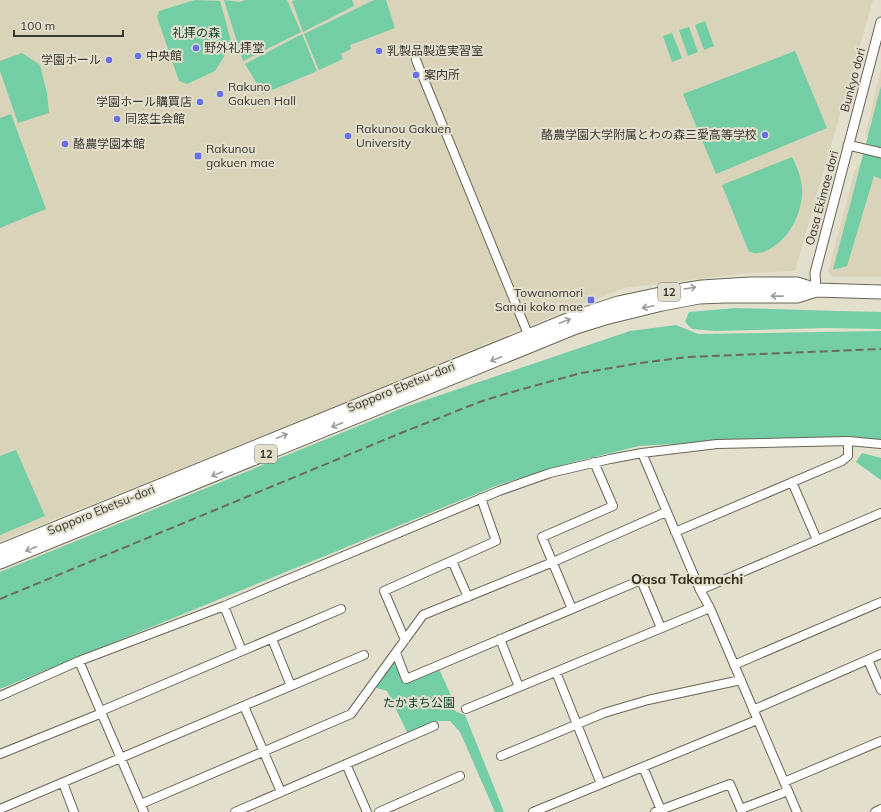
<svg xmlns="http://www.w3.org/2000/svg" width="881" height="812" viewBox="0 0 881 812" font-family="Mulish,'Noto Sans JP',sans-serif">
  <rect width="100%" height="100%" fill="#e2dfcc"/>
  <path fill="#d8d3b9" d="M0,0H873L795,271L747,273L624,288L518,330L360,397L0,541Z
    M881,69V142L869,139L867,137L866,132Z
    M864,162L881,164V277H833L828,272L854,173L859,164Z"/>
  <path fill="#73cea5" d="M195,0L220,1L232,44L215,71L187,84L179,81L157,17L159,11Z
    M224,0L240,2L246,0H287L301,32L243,61Z
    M295,0H352L354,6L303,32L292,1Z
    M374,0H386L395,28L350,45L351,49L341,54L343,59L319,70L304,34Z
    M705,21L714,46L704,50L695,25Z
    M689,27L698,52L688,56L679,30Z
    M672,33L682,58L672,62L663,36Z
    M302,34L317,71L263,94L245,64Z
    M795,51L827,128L716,174L683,94Z
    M22,53L40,65L47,93L49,113L18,123L0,71V61Z
    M881,86V179L874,176L847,266L833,270Z
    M11,114L46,209L0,228V118Z
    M792,157C798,169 803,181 802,195C800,217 789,238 770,249C767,251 762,253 758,253C756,254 752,252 749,252L722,185Z
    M736,308L837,311L881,312V329L826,328L715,331L692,329L685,322L689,312Z
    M676,325L698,334L881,331V445L707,442L639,446L570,463L498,485L0,689V572L405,407L630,331Z
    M16,450L45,516L0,535V456Z
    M862,453L881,458V480L856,462Z
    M393,662H397L405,683L439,669L454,702L452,708L457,712L465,715L504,812H495L460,732L450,721H438L408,734L387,691L374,687Z"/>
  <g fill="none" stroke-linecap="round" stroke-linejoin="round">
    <defs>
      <path id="minor" d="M416,60L530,339
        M642,453L700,590L710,608L797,812
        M792,482L817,540
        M675,532L842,461L848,456V441
        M452,561L468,597
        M700,590L881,513
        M224,606L242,651
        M572,609L542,537L613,506L594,462
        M272,639L291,686
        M500,639L519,687
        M405,640L384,591L496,541L481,498
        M396,653L406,679L641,580L661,628
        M868,660L881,690
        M79,661L144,812
        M734,665L881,602
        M556,672L601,784
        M0,696L79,661L224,606L499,491L550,473L610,459L642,453L717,444L848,441L881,444
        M244,706L281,792
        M466,709L710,608
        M753,710L881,654
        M101,711L341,609
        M0,754L102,713
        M501,756L604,713L648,700L741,680
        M346,764L367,812
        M643,767L661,810
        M784,782L881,741
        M63,783L74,812
        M141,804L351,714L423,615L553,562L666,512
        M0,809L364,655
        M741,809L788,791
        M235,812L434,726
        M379,812L460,776
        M533,812L757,720
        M655,812L730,784L742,812
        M875,812L881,809"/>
      <path id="tertiary" d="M848,145L881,153
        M816,290L815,273L881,22"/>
      <path id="trunk" d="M0,551L570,319L618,303L665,293L702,287L750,284H797L816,290
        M0,562L532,345L576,327L605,318L662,304L699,297L725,296H797L816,290L881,292"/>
    </defs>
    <use href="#minor" stroke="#696555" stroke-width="10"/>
    <use href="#tertiary" stroke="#696555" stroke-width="11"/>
    <use href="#trunk" stroke="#696555" stroke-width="15"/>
    <use href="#minor" stroke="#fff" stroke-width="8"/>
    <use href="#tertiary" stroke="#fff" stroke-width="9"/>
    <use href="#trunk" stroke="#fff" stroke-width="13"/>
    <path stroke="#6d6a60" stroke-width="2" stroke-dasharray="8 4" stroke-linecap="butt" d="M0,599L401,433L482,401L519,390L581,373L640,363L688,357L881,349"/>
  </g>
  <defs><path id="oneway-shaft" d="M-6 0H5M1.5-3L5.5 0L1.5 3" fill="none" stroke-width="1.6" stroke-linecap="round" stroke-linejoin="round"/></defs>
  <g stroke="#9c9a97">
    <use href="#oneway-shaft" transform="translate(690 288) rotate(-9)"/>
    <use href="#oneway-shaft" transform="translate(777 296) rotate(-179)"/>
    <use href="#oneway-shaft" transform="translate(648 307) rotate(168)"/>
    <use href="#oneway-shaft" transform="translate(565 321) rotate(-22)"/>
    <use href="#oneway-shaft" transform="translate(496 359) rotate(158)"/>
    <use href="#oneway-shaft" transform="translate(337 425) rotate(158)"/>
    <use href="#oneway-shaft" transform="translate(282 436) rotate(-22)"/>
    <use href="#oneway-shaft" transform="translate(217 474) rotate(158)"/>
    <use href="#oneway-shaft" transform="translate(31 549) rotate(158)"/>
  </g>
  <g fill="#6570e8" stroke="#e2dfcc" stroke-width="1.5">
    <circle cx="196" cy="48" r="4"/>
    <circle cx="379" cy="51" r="4"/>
    <circle cx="138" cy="56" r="4"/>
    <circle cx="109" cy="60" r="4"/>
    <circle cx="416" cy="75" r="4"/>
    <circle cx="220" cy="94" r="4"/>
    <circle cx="200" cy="102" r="4"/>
    <circle cx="117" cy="119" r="4"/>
    <circle cx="765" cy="135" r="4"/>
    <circle cx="348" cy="136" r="4"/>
    <circle cx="65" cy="144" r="4"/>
    <rect x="194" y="152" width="8" height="8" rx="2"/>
    <rect x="587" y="296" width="8" height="8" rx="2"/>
  </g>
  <g text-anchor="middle" stroke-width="4" stroke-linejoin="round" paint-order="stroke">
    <g fill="#e2dfcc" stroke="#6b695e" stroke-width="1">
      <rect x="658" y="283" width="22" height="18" rx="3"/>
      <rect x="255" y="445" width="22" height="18" rx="3"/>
    </g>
    <g font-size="11" font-weight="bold" fill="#38362f">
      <text x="669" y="296">12</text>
      <text x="266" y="458">12</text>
    </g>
    <g font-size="12" fill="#073b28" stroke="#e2dfcc">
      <text x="196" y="37">礼拝の森</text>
      <text x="419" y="707">たかまち公園</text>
    </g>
    <g font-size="12" fill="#38362f" stroke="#e2dfcc" text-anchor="start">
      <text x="204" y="52">野外礼拝堂</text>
      <text x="387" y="55">乳製品製造実習室</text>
      <text x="146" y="60">中央館</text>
      <text x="101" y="64" text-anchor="end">学園ホール</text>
      <text x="424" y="79">案内所</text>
      <text x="228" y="91">Rakuno<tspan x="228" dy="14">Gakuen Hall</tspan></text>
      <text x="192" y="106" text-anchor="end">学園ホール購買店</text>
      <text x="125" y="123">同窓生会館</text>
      <text x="356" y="133">Rakunou Gakuen<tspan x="356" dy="14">University</tspan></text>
      <text x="757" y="139" text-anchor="end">酪農学園大学附属とわの森三愛高等学校</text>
      <text x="73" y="148">酪農学園本館</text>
      <text x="206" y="153">Rakunou<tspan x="206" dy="14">gakuen mae</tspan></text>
      <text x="583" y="297" text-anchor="end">Towanomori<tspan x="583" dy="14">Sanai koko mae</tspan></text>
    </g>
    <g font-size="12" fill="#38362f" stroke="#e2dfcc">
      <text transform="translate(853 80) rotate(-75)" y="4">Bunkyo dori</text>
      <text transform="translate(822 198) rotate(-75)" y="4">Oasa Ekimae dori</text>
      <text transform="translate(401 387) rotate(-22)" y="4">Sapporo Ebetsu-dori</text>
      <text transform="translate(101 510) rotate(-22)" y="4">Sapporo Ebetsu-dori</text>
    </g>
    <g font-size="14" font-weight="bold" fill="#333021" stroke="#e2dfcc">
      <text x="687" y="584">Oasa Takamachi</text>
    </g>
  </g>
  <path d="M14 30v6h109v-6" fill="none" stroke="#38362f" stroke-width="2"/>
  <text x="20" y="30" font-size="12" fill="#38362f" stroke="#e2dfcc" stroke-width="3" paint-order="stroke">100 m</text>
</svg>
